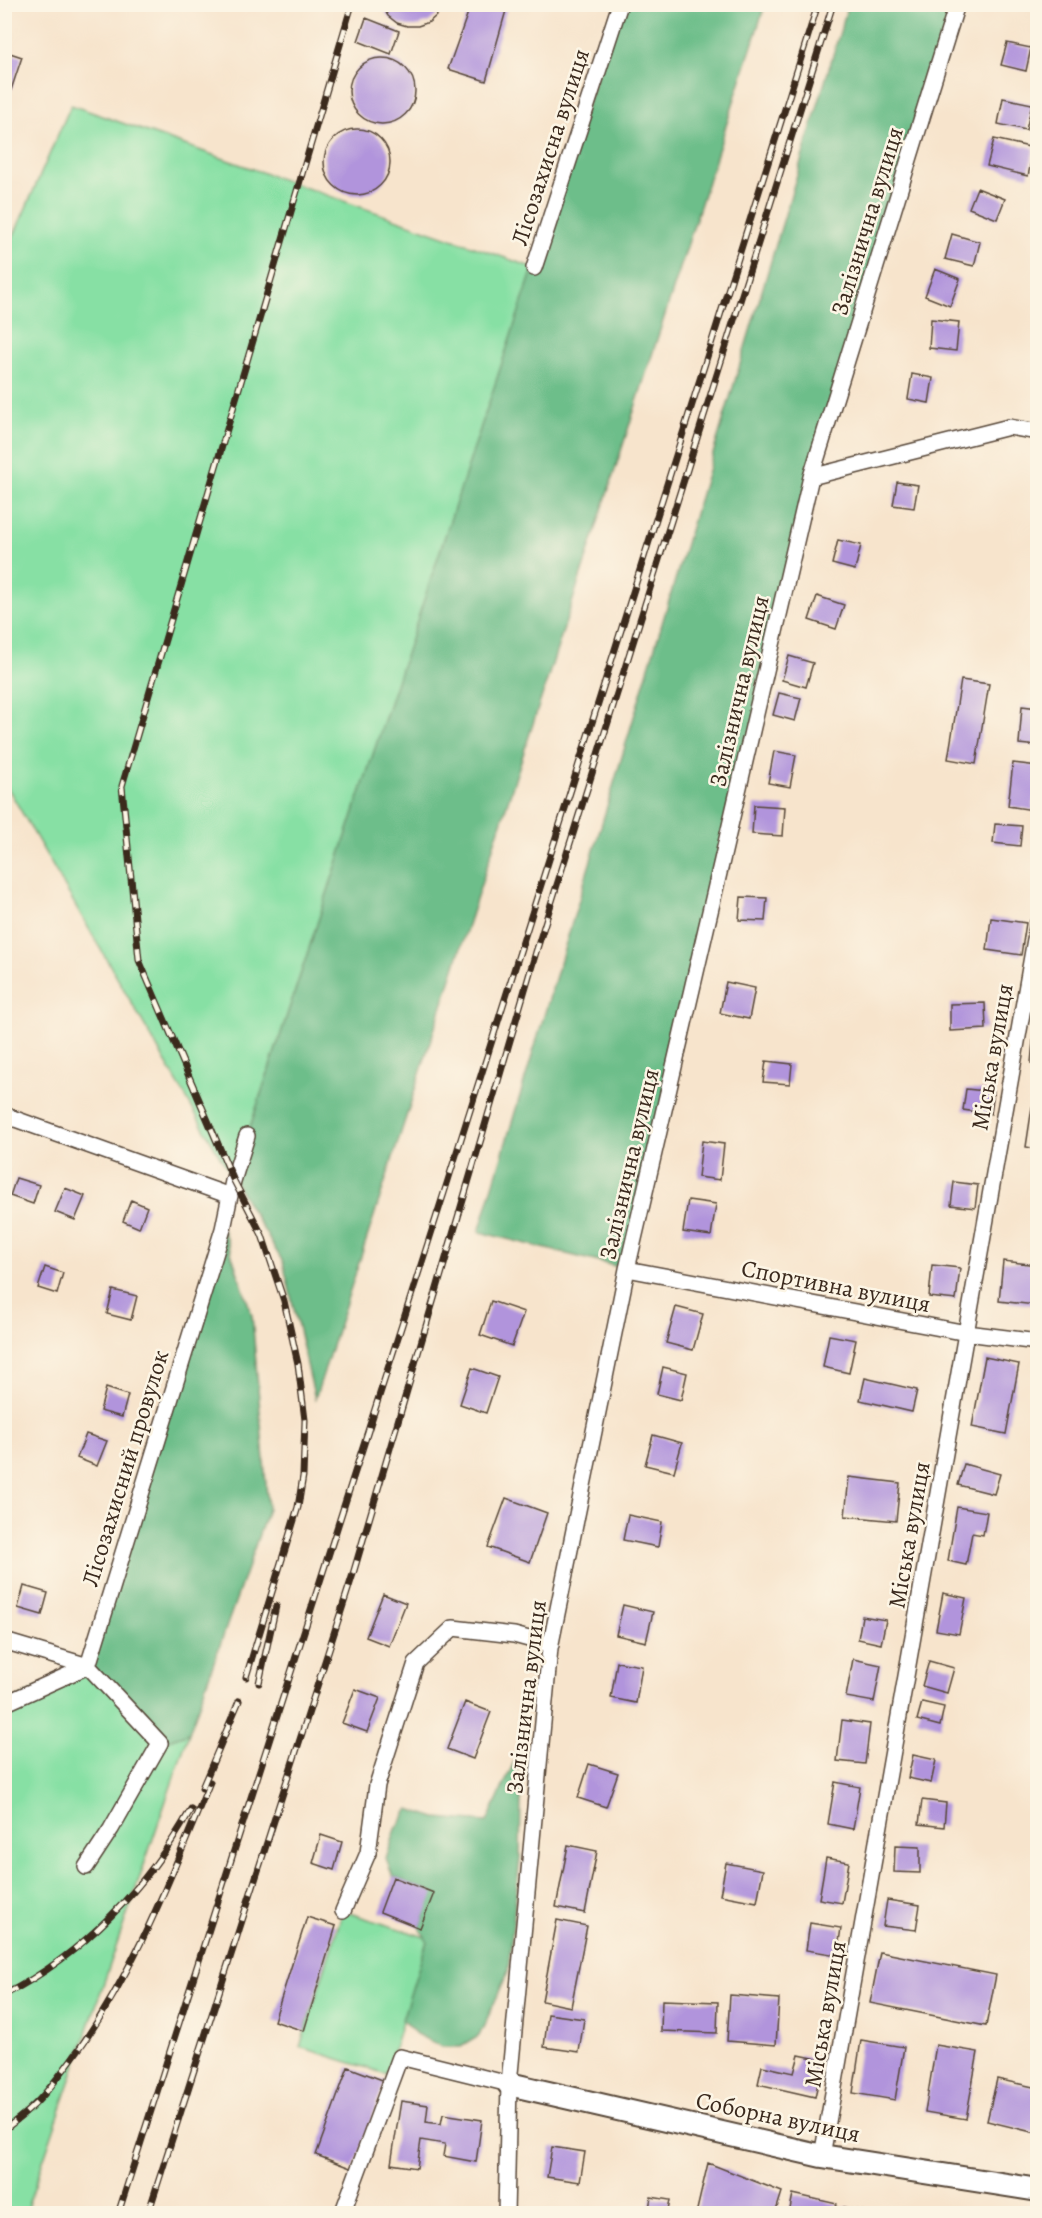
<svg xmlns="http://www.w3.org/2000/svg" width="1042" height="2218" viewBox="0 0 1042 2218" font-family="Alegreya,serif">
  <rect width="100%" height="100%" fill="#fcf5e5"/>
  <filter id="ink" filterUnits="userSpaceOnUse"><feTurbulence type="fractalNoise" baseFrequency=".0167" numOctaves="2"/><feDisplacementMap in="SourceGraphic" scale="12" xChannelSelector="R" yChannelSelector="G"/><feConvolveMatrix kernelMatrix="1 2 1 2 8 2 1 2 1" color-interpolation-filters="sRGB"/></filter>
  <filter id="wash" filterUnits="userSpaceOnUse"><feTurbulence type="fractalNoise" baseFrequency=".008" numOctaves="4" result="noise"/><feDisplacementMap in="SourceGraphic" scale="24" xChannelSelector="R" yChannelSelector="G"/><feGaussianBlur stdDeviation="1.35" result="paint"/><feColorMatrix in="noise" values="0 0 0 0 0 0 0 0 0 0 0 0 0 0 0 0 0 1.4 0 .05"/><feComposite in="paint" operator="in"/></filter>
  <g filter="url(#wash)">
    <rect width="100%" height="100%" fill="#f7e4cc"/>
    <path fill="#87e0a4" stroke="#618561" stroke-width="1.5" d="M71,105L534,268L233,1179L5,783L4,258Z
      M88,1666L159,1743L189,1733L25,2214L4,2213V1704Z
      M343,1911L428,1938L386,2074L300,2047Z"/>
    <path fill="#6dbe8a" stroke="#547454" stroke-width="1.5" d="M620,5H765L315,1399L283,1262L233,1179Z
      M848,5H957L811,477L627,1269L479,1232Z
      M223,1229L252,1315L268,1509L189,1733L160,1743L88,1666Z
      M515,1760L521,1795L520,1858L508,1971L493,2006L479,2036L461,2047H442L416,2034L402,2020L427,1941L420,1928L433,1893L393,1877L386,1859L396,1829L409,1809L436,1818L487,1822Z"/>
    <g id="blocks">
      <path fill="#b194dc" d="M381,4H444L437,15L429,22L418,26H407L397,23L388,16Z
        M471,4H499L507,7L486,81L448,69Z
        M366,18L399,31L391,54L358,41Z
        M1007,43L1031,48L1026,71L1001,65Z
        M4,51L22,57L10,93L4,91Z
        M349 91a33 33 0 1 1 66 0a33 33 0 1 1-66 0Z
        M1003,98L1032,104L1026,130L998,124Z
        M324 162a33 33 0 1 1 66 0a33 33 0 1 1-66 0Z
        M994,139L1034,148L1028,176L987,166Z
        M977,188L1005,199L997,219L969,208Z
        M952,234L980,242L974,266L945,259Z
        M935,269L960,279L950,306L925,296Z
        M931,319L959,322L956,351L929,348Z
        M912,374L933,378L929,403L908,399Z
        M897,482L918,485L914,508L893,505Z
        M838,540L861,545L855,570L832,564Z
        M817,596L844,605L836,629L809,620Z
        M789,656L813,663L806,687L782,680Z
        M961,680L989,684L976,764L948,759Z
        M779,693L801,698L795,721L773,715Z
        M1022,706L1038,708V746L1019,744Z
        M774,751L796,755L790,787L768,783Z
        M1013,763L1038,766L1033,810L1008,806Z
        M754,805L785,807L783,836L752,834Z
        M995,824L1022,826L1020,846L993,843Z
        M741,897L767,898L765,921L739,920Z
        M991,918L1026,923L1021,955L987,950Z
        M726,982L755,988L749,1019L720,1013Z
        M985,1003L986,1029L950,1031V1004Z
        M1034,1031H1038V1064L1031,1063Z
        M766,1061L792,1064L790,1084L763,1082Z
        M966,1089L994,1092L991,1114L963,1110Z
        M1032,1107L1038,1108V1149L1026,1147Z
        M702,1141L724,1144L720,1180L698,1177Z
        M16,1178L39,1185L33,1204L10,1196Z
        M954,1182L978,1185L975,1208L951,1205Z
        M65,1188L85,1196L75,1220L55,1212Z
        M131,1200L147,1207L139,1228L123,1221Z
        M688,1200L716,1204L711,1236L683,1232Z
        M1003,1261L1038,1265L1035,1305L999,1301Z
        M932,1265L960,1268L956,1300L929,1297Z
        M45,1267L63,1273L57,1294L38,1288Z
        M113,1290L137,1296L131,1320L107,1314Z
        M491,1301L524,1312L512,1346L480,1335Z
        M676,1307L703,1314L693,1350L666,1343Z
        M829,1335L856,1340L849,1373L823,1367Z
        M985,1357L1019,1364L1006,1434L972,1427Z
        M663,1367L687,1373L681,1400L657,1394Z
        M472,1368L498,1377L486,1413L460,1404Z
        M865,1378L917,1390L912,1412L860,1400Z
        M106,1388L128,1395L122,1417L100,1411Z
        M86,1434L107,1441L97,1466L77,1458Z
        M653,1435L682,1443L674,1472L645,1465Z
        M964,1464L1000,1474L994,1494L958,1485Z
        M849,1477L900,1483L896,1521L845,1516Z
        M506,1498L547,1513L530,1562L488,1547Z
        M957,1507L987,1512L983,1535L972,1533L966,1565L948,1561Z
        M628,1515L662,1522L658,1547L623,1540Z
        M24,1586L48,1593L42,1615L18,1608Z
        M943,1593L966,1598L959,1634L936,1630Z
        M383,1594L406,1603L389,1646L366,1637Z
        M623,1605L653,1612L646,1642L616,1635Z
        M862,1616L886,1620L881,1644L858,1639Z
        M853,1659L881,1665L874,1702L846,1697Z
        M929,1661L954,1668L947,1693L922,1686Z
        M617,1662L642,1666L636,1703L611,1698Z
        M355,1689L380,1698L367,1732L342,1723Z
        M465,1702L491,1712L473,1759L447,1749Z
        M922,1702L944,1707L940,1726L917,1720Z
        M842,1720L870,1724L865,1764L837,1761Z
        M913,1755L936,1760L931,1783L908,1778Z
        M589,1764L618,1773L606,1807L578,1798Z
        M835,1782L860,1787L853,1829L828,1824Z
        M922,1800L946,1803L944,1827L919,1824Z
        M321,1835L342,1842L334,1870L313,1863Z
        M568,1845L597,1851L585,1913L556,1907Z
        M895,1846L920,1847V1873L894,1872Z
        M826,1858L849,1862L842,1903L819,1899Z
        M726,1863L763,1870L757,1902L720,1895Z
        M393,1877L434,1893L420,1928L380,1912Z
        M887,1900L920,1905L916,1930L883,1926Z
        M307,1917L336,1926L304,2031L274,2021Z
        M557,1920L587,1926L571,2007L542,2001Z
        M810,1923L841,1928L837,1955L806,1950Z
        M880,1952L996,1975L986,2026L870,2003Z
        M730,1995L779,1999L776,2045L727,2041Z
        M662,2000L718,2002L717,2033L661,2031Z
        M548,2014L584,2019L579,2052L544,2047Z
        M861,2040L904,2047L895,2100L853,2093Z
        M936,2045L978,2052L966,2119L925,2112Z
        M799,2055L823,2060L815,2097L758,2084L762,2066L794,2073Z
        M348,2067L385,2081L353,2169L316,2155Z
        M997,2079L1038,2088L1036,2133L987,2121Z
        M401,2101L428,2105L426,2122L441,2124L443,2114L482,2120L476,2162L443,2156L445,2144L421,2140L417,2168L391,2164Z
        M552,2147L585,2152L580,2182L547,2177Z
        M708,2163L782,2192L775,2214H696Z
        M793,2194L837,2204L835,2214H789Z
        M651,2197L670,2200L667,2214H648Z
        M844,2207L870,2212V2214H843Z"/>
    </g>
  </g>
  <g filter="url(#ink)">
    <use href="#blocks" fill-opacity="0" stroke="#574638" stroke-width="1.5"/>
    <g fill="none" stroke-linecap="round" stroke-linejoin="round">
      <defs>
        <path id="street" d="M534,268L620,4
          M811,477L1009,427L1038,432
          M4,1115L230,1196
          M627,1269L967,1333L1038,1342
          M4,1641L88,1666
          M4,1704L88,1666L223,1229L233,1181L247,1136
          M86,1867L111,1829L160,1743L88,1666
          M343,1911L368,1853L377,1785L416,1663L453,1628L514,1635L551,1645
          M822,2156L1038,922
          M342,2214L400,2057L509,2084L550,1648L627,1269L811,477L957,4
          M506,2214L509,2084"/>
        <path id="secondary" d="M509,2084L822,2156L1038,2190"/>
      </defs>
      <use href="#street" stroke="#574638" stroke-width="18"/>
      <use href="#secondary" stroke="#574638" stroke-width="26"/>
      <use href="#street" stroke="#fff" stroke-width="15"/>
      <use href="#secondary" stroke="#fff" stroke-width="22"/>
      <defs>
        <path id="rail" d="M246,1677L298,1507L303,1476L305,1420L298,1364L284,1301L262,1235L233,1179L139,960L122,786L352,4
          M259,1683L276,1606
          M202,1788L239,1701
          M4,1995C84,1954 148,1886 191,1809
          M4,2130C14,2122 24,2115 33,2106C47,2093 59,2076 71,2060C133,1977 170,1878 210,1782
          M118,2214L444,1193L818,4
          M148,2214L353,1574L536,952L833,4"/>
      </defs>
      <use href="#rail" stroke="#3b2a1e" stroke-width="7"/>
      <use href="#rail" stroke="#fcf5e5" stroke-width="4.5" stroke-dasharray="14" stroke-linecap="butt"/>
    </g>
  </g>
  <g text-anchor="middle" stroke-width="5" stroke-linejoin="round" paint-order="stroke">
    <g font-size="24" fill="#3b2a1e" stroke="#fcf5e5">
      <text transform="translate(550 147) rotate(-72)" y="8">Лісозахисна вулиця</text>
      <text transform="translate(867 221) rotate(-73)" y="8">Залізнична вулиця</text>
      <text transform="translate(739 691) rotate(-77)" y="8">Залізнична вулиця</text>
      <text transform="translate(992 1057) rotate(-80)" y="8">Міська вулиця</text>
      <text transform="translate(629 1164) rotate(-77)" y="8">Залізнична вулиця</text>
      <text transform="translate(836 1286) rotate(11)" y="8">Спортивна вулиця</text>
      <text transform="translate(125 1468) rotate(-73)" y="8">Лісозахисний провулок</text>
      <text transform="translate(909 1535) rotate(-80)" y="8">Міська вулиця</text>
      <text transform="translate(526 1697) rotate(-83)" y="8">Залізнична вулиця</text>
      <text transform="translate(825 2014) rotate(-80)" y="8">Міська вулиця</text>
      <text transform="translate(778 2117) rotate(12)" y="8">Соборна вулиця</text>
    </g>
  </g>
  <rect width="1042" height="2218" fill="none" stroke="#fcf5e5" stroke-width="24"/>
</svg>
